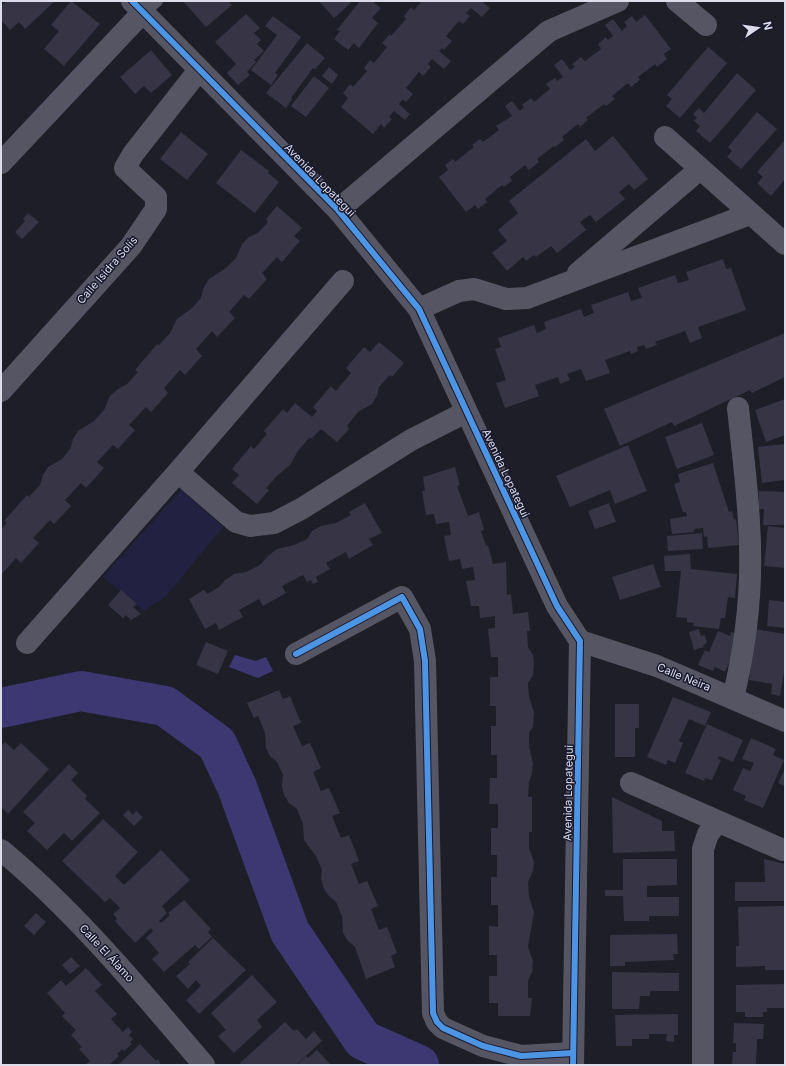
<svg xmlns="http://www.w3.org/2000/svg" width="786" height="1066" viewBox="0 0 786 1066" font-family="Inter,sans-serif">
  <rect width="100%" height="100%" fill="#1e1e29"/>
  <path fill="#232141" d="M181,490L223,527L166,596L144,611L103,577Z"/>
  <path fill="#3d3871" d="M235,655L256,661L266,657L273,671L258,678L229,667Z"/>
  <g fill="none" stroke-linecap="round" stroke-linejoin="round">
    <path stroke="#3d3871" stroke-width="40" d="M1,708L81,691L165,706L217,744L237,787L290,932L363,1040L419,1065"/>
  </g>
  <path fill="#363445" d="M7,1H55L25,29L19,22L10,30L1,20V6Z
    M71,1L100,24L64,66L44,49L59,31L51,25Z
    M183,1H228L232,5L206,27Z
    M319,1H349L351,3L334,18Z
    M360,1H372L381,8L372,18L378,23L359,48L354,43L348,50L334,39L340,31L337,30Z
    M422,1H481L490,8L482,17L471,8L466,13L470,16L463,24L459,21L446,36L452,41L444,50L442,48L439,51L451,61L444,69L432,59L428,64L431,67L423,76L419,72L406,88L413,94L406,102L403,99L399,104L410,114L405,120L394,111L389,117L392,119L384,128L381,124L373,134L341,107L348,98L343,93L350,84L353,87L367,71L364,68L370,60L374,63L387,47L382,43L390,34L391,36L406,19L404,16L411,7L414,10Z
    M246,14L260,28L254,33L261,40L257,44L264,51L254,60L256,62L247,72L250,75L238,85L227,73L236,64L215,42Z
    M645,15L671,49L664,54L667,59L657,67L655,64L638,77L640,80L631,87L628,83L612,96L615,99L606,106L604,104L586,118L588,120L580,127L578,124L562,137L564,140L555,147L554,146L537,159L539,162L529,170L525,165L510,177L512,181L504,187L502,185L485,199L487,202L478,209L475,205L466,212L439,177L448,170L445,165L453,159L455,162L474,147L472,145L480,139L483,142L499,130L496,126L512,116L505,106L512,101L520,111L524,107L522,105L531,98L534,102L550,89L546,84L555,78L557,81L563,77L554,65L562,59L570,70L575,67L572,64L581,57L585,61L601,49L598,44L606,37L608,40L613,36L605,25L613,19L622,31L627,26L624,22L632,16L636,22Z
    M273,16L301,37L275,73L278,75L271,85L251,70L277,35L265,26Z
    M307,43L325,58L315,69L313,68L291,98L292,99L286,108L266,93Z
    M708,47L727,63L680,118L666,106L672,99L667,95Z
    M151,50L172,75L151,93L144,86L135,94L120,77Z
    M329,67L338,75L332,84L322,76Z
    M737,73L756,90L710,143L696,131L700,126L694,121L697,118L693,114L699,108L704,113Z
    M314,76L329,88L306,117L291,106Z
    M757,112L777,129L741,169L727,157L732,151L728,147Z
    M181,132L208,154L187,180L160,159Z
    M613,136L648,179L634,190L629,184L619,192L625,199L596,222L590,215L580,222L586,230L557,253L551,246L536,257L534,255L526,261L523,257L507,271L492,253L507,241L498,230L518,213L509,201L586,139L595,151Z
    M785,140V179L771,196L757,183L763,177L757,172Z
    M241,150L269,171L268,173L279,182L255,213L216,183Z
    M277,206L302,228L294,236L300,241L282,262L277,257L262,273L267,279L249,299L244,295L229,312L235,318L217,337L212,331L196,349L202,356L185,375L180,370L164,388L168,393L151,412L146,407L129,425L135,430L118,449L113,445L97,462L104,468L86,488L81,483L65,500L71,506L54,524L50,520L33,538L39,543L21,563L16,558L1,575V529L7,523L4,521L27,495L29,497L40,485L43,475L48,467L62,459L70,449L73,439L78,431L94,421L104,410L110,396L118,389L127,384L138,372L135,370L157,344L159,345L170,333L177,319L192,308L201,298L203,289L209,279L226,268L236,258L242,244L249,237L258,233L268,222L266,219Z
    M28,213L39,222L22,239L15,232L25,221L23,219Z
    M723,259L726,269L731,268L746,310L698,327L702,338L690,343L685,331L655,342L657,345L646,349L644,345L637,347L638,351L631,354L630,351L605,360L610,373L586,381L581,369L567,374L570,380L560,384L558,377L535,385L539,396L505,408L496,383L506,380L495,349L501,347L498,338L534,325L537,333L546,329L544,322L581,309L584,317L594,313L591,305L628,292L631,301L642,298L638,288L675,275L678,283L689,280L686,272Z
    M785,333V377L752,393L750,390L674,426L672,422L620,446L604,409Z
    M379,342L404,363L392,377L390,375L379,387L377,396L372,404L358,412L347,426L349,429L337,442L321,429L311,439L310,437L298,451L290,465L277,476L266,488L269,490L257,504L232,483L239,475L232,469L251,446L254,449L267,434L264,431L283,409L287,413L295,403L312,417L317,411L313,407L331,386L336,391L351,373L346,368L364,347L370,352Z
    M785,399V435L766,442L755,410Z
    M702,423L714,455L677,469L665,437Z
    M785,444V480L762,483L758,447Z
    M628,445L647,491L615,504L610,490L570,507L556,476Z
    M713,463L729,512L732,511L734,520L736,519L739,545L708,548L707,536L704,537L703,528L694,529V532L672,534L670,519L687,516L686,512H683L674,484L680,482L678,474Z
    M455,467L460,485L457,486L468,516L479,512L484,530L481,531L486,546L488,545L493,564L506,562L507,595L511,594L513,614L528,612L530,631H527L528,647L533,655L534,665L533,675L528,683L529,697L534,712L533,727L529,733V747L533,763L532,773L529,782L528,797H532V832H529V848L534,862L533,871L528,882L529,897L534,912L528,947L533,961L532,972L528,981V998H532L530,1016H498V1003H489V976H497V955H489V926L498,927V905H491V877H497V855H491V828H498V804H489L490,778H497V755H491V726H496V706H490V677H498V657H491L488,629L495,628V616L480,618L479,606H471L466,581L475,580L473,567L462,569L460,559L449,561L444,536L451,535L449,522L436,524L434,514L426,515L422,491H425L423,477Z
    M759,491L785,492V525H763L764,509H758Z
    M365,503L382,533L369,539L373,545L349,559L346,552L326,563L330,569L316,577L318,582L313,584L311,580L307,582L303,575L282,586L286,593L263,606L259,599L239,610L243,617L219,630L216,623L205,629L189,599L204,590L207,594L219,587L225,580L234,574L246,572L260,565L268,556L277,549L294,545L307,539L312,531L321,526L336,523L351,515L349,512Z
    M609,503L616,522L595,529L588,511Z
    M768,526L785,528V568L764,566Z
    M702,533L703,549L668,551L667,536Z
    M690,554L691,569L737,574L735,598L728,597L725,618H721L719,629L693,626L694,623L687,622V618L676,617L681,571H665L664,556Z
    M653,564L661,587L620,600L612,577Z
    M121,590L137,604L133,607L141,614L131,620L126,615L123,618L108,605Z
    M769,600L785,602V628L767,626Z
    M699,629L701,636L705,635L707,643L703,645L704,647L694,650L689,632Z
    M755,629L785,634V665L780,696L771,694L772,684L749,680Z
    M718,631L730,636L731,632L741,636L725,672L715,667L713,671L698,665L705,650L709,652Z
    M206,642L228,651L218,674L196,665Z
    M279,690L283,699L290,696L301,723L293,726L302,746L310,743L321,768L313,772L321,791L329,788L340,813L332,816L341,838L349,835L359,861L351,864L359,884L367,881L378,906L371,909L379,930L387,927L397,953L391,956L395,967L366,979L355,947L348,941L343,933L342,916L336,902L329,896L324,889L321,879L322,870L316,856L304,840L303,824L297,809L289,803L284,795L282,786L283,775L277,762L270,756L266,748L265,733L258,716L254,718L247,703Z
    M673,697L711,712L705,726L689,719L679,741L683,743L675,763L668,760L666,765L647,757Z
    M615,704H639V728H635V757H615Z
    M707,724L743,740L733,762L719,756L718,759L721,760L712,780L705,778L704,781L685,773Z
    M751,738L776,749L773,755L784,760L763,808L744,800L746,796L733,790L743,768L750,771L754,763L742,759Z
    M5,742L14,750L21,743L49,769L8,814L1,807V746Z
    M69,764L78,773L71,780L87,796L85,799L100,813L72,841L64,833L47,850L27,831L35,823L23,812Z
    M785,769V786L778,783Z
    M612,797L662,821V831H674L675,851L613,853Z
    M128,810L133,815L136,811L143,817L134,826L123,815Z
    M103,819L138,852L115,876L124,885L161,850L190,880L162,906L167,913L159,921L161,923L170,915L168,913L184,900L211,929L208,932L212,937L199,949L195,945L164,972L152,959L159,953L146,938L153,931L151,928L135,943L115,921L117,918L113,914L120,908L110,898L105,902L62,861Z
    M623,859H677V885L647,886V897H679V916H649V921H624L623,896H605V890H623Z
    M764,859L785,864V901H735V882H765Z
    M785,906V970H765V966L736,967V946H739L738,907Z
    M36,913L46,922L34,935L24,926Z
    M677,934L678,954H673L674,960L625,962V966H610V935Z
    M213,938L246,970L199,1014L186,1000L201,986L196,980L188,989L176,976L190,964L188,962Z
    M71,957L80,966L70,974L62,965Z
    M86,968L102,985L95,991L117,1014L111,1019L123,1032L128,1027L132,1032L129,1035L133,1039L130,1042L132,1044L124,1051L122,1049L117,1054L119,1056L109,1065H85L90,1061L79,1049L82,1047L71,1035L76,1030L62,1016L65,1013L47,993L61,980L66,986Z
    M612,972L679,973V991H650V996H640L639,1009H612Z
    M252,975L277,1002L257,1020L262,1027L234,1053L218,1036L226,1030L211,1013Z
    M785,984V1008H767V1012H763V1017H745V1012H736V985Z
    M678,1014V1035H674V1042L666,1041L667,1034H649V1039H632V1046H616L615,1015Z
    M285,1022L294,1031L297,1029L306,1039L314,1031L322,1041L296,1065H242L240,1063Z
    M734,1023L764,1024L763,1039H757L756,1065H732L733,1052H736V1043H733Z
    M140,1044L156,1061L158,1059L161,1065H118Z
    M317,1050L331,1065H297L306,1056L308,1058Z"/>
  <g fill="none" stroke-linecap="round" stroke-linejoin="round">
    <path stroke="#555564" stroke-width="12" d="M143,12L157,1"/>
    <path stroke="#555564" stroke-width="22" d="M677,1L706,25
      M665,137L785,244
      M1,163L143,12
      M338,210L549,31L618,1
      M578,273L700,169
      M419,309L459,291L474,289L506,299L527,298L750,214
      M1,391L131,246L156,209V197L125,168L133,154L199,70
      M178,472L236,522L250,526L274,523L301,509L411,440L466,412
      M580,641L657,666L785,721
      M27,643L178,472L343,281
      M296,654L402,597L420,629L425,661L433,1013L437,1022L443,1028L483,1046L521,1056L573,1053
      M733,698C747,641 753,581 749,523C747,484 742,446 738,408
      M631,783L783,850
      M1,850C77,913 140,990 204,1065
      M703,1065V849L708,834L718,822"/>
    <path stroke="#555564" stroke-width="22" d="M132,1L338,210L419,309L557,606L580,641L573,1065"/>
    <defs>
      <path id="cycleway" d="M132,1L338,210L419,309L557,606L580,641L573,1065
        M296,654L402,597L420,629L425,661L433,1013L437,1022L443,1028L483,1046L521,1056L573,1053"/>
    </defs>
    <use href="#cycleway" stroke="#19192e" stroke-width="8"/>
    <use href="#cycleway" stroke="#4d94e3" stroke-width="6"/>
  </g>
  <g text-anchor="middle" stroke-width="3" stroke-linejoin="round" paint-order="stroke">
    <g font-size="11" fill="#dcdceb" stroke="#19192e">
      <text transform="translate(320 180) rotate(46)" y="4">Avenida Lopategui</text>
      <text transform="translate(107 270) rotate(-49)" y="4">Calle Isidra Solís</text>
      <text transform="translate(506 473) rotate(65)" y="4">Avenida Lopategui</text>
      <text transform="translate(684 677) rotate(22)" y="4">Calle Neira</text>
      <text transform="translate(568 793) rotate(-89)" y="4">Avenida Lopategui</text>
      <text transform="translate(107 953) rotate(47)" y="4">Calle El Álamo</text>
    </g>
  </g>
  <rect width="786" height="1066" fill="none" stroke="#dcdceb" stroke-width="4"/>
  <g transform="translate(758 28) rotate(77)" stroke="#19192e" stroke-width="3" paint-order="stroke">
  <path d="M0-3L7 15L0 10L-7 15Z" fill="#dcdceb"/>
  <text y="-6" font-size="11" font-weight="bold" text-anchor="middle" fill="#dcdceb">N</text>
  </g>
</svg>
